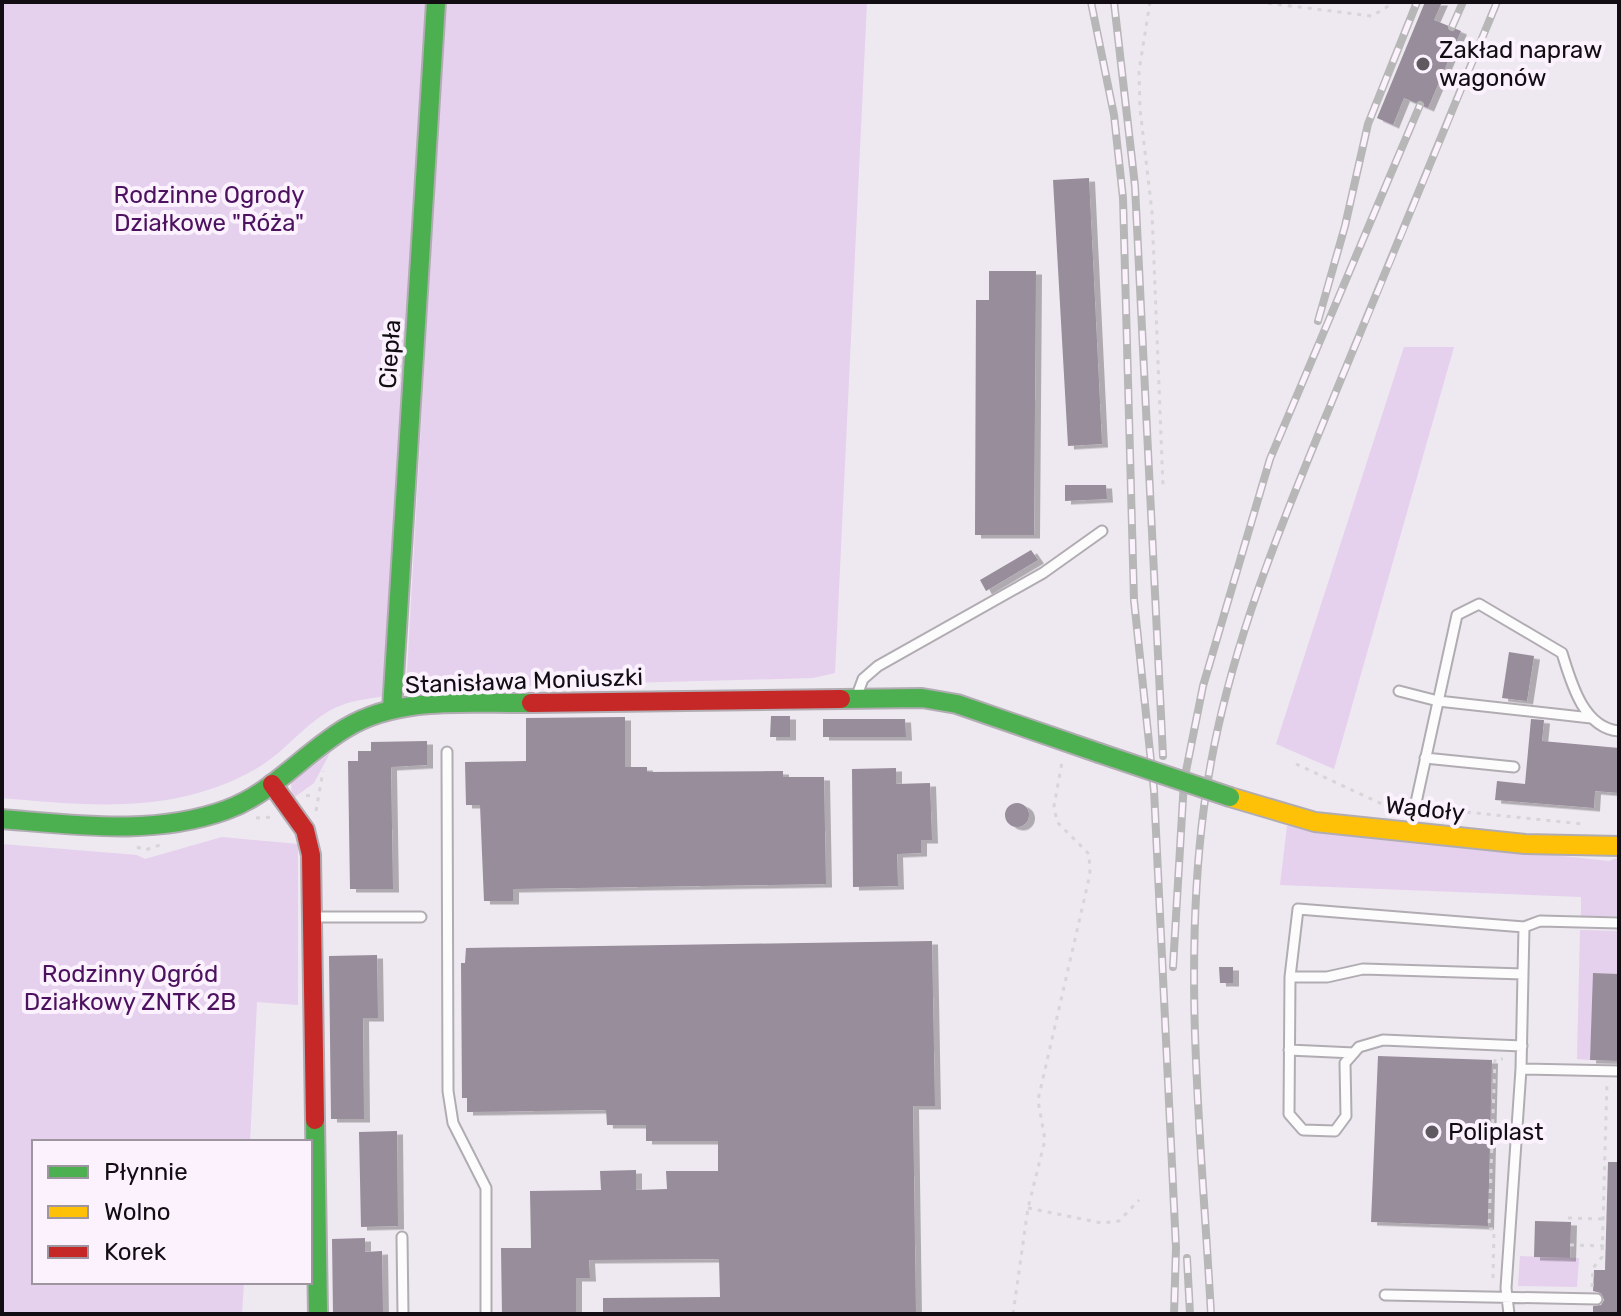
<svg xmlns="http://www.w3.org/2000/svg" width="1621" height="1316" viewBox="0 0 1621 1316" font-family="Rubik,sans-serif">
  <defs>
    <filter id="shadow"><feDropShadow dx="6" dy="3.5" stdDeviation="0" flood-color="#0004"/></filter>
  </defs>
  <rect width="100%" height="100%" fill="#eee8f0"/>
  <path fill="#e5d0ed" d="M2,2H429L384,696C370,699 354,700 342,705C309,717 288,750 259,767C178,815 92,806 2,798Z
    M445,2H867L835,673L813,678L406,689Z
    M1404,347H1454L1334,769L1276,744Z
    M330,753L314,783L292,799L291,783Z
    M1287,826L1609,861L1619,857V916H1581V897L1280,885Z
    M222,837L298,844V1005L257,1002L250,1142H34V1282H244L242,1314H2V844L137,855L145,859Z
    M1580,930L1619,931V974L1594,973L1590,1060L1577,1059Z
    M1520,1256L1579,1258L1577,1287L1518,1286Z"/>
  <path fill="#988d9b" filter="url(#shadow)" d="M1425,2H1442L1434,20L1461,31L1428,108L1404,98L1393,125L1377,118Z
    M1089,178L1102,444L1068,446L1053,180Z
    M989,271H1036L1034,535H975L976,300H989Z
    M1065,485H1106L1107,499L1065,501Z
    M1031,550L1038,560L986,591L980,580Z
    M1509,652L1534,656L1527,701L1502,698Z
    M771,716H790V737H770Z
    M625,717V767H647V772L783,771V777H824L826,884L513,889V901H484L480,805H466L465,762L526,761V718Z
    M823,719H905L906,737H823Z
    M1531,719L1544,720L1542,741L1619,748V793L1595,791L1594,808L1495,800L1497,781L1525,784Z
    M427,741V765L391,767L393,889H350L348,761H358V751H371V742Z
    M896,768V784L930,783L932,840H921V853L897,854L898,886L853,887L852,769Z
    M1005 815a12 12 0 1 1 24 0a12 12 0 1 1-24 0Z
    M932,941L935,1106H913L916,1314H603V1298L720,1297L719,1259L589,1260L590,1278H576V1314H502L501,1248H531L530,1191L601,1190L600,1171L636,1170V1190L667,1189L666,1171H718V1141H646V1125H607L606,1110L467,1112V1098H462L461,963H465L466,948Z
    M377,955L378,1018H363L364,1119H331L329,956Z
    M1219,967H1233V983H1220Z
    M1593,973L1619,974V1061L1590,1060Z
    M1378,1056L1492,1060L1488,1226L1371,1222Z
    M397,1131L398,1226L361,1227L359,1132Z
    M1608,1162H1619V1314H1593V1306L1601,1305L1604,1300L1601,1293L1593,1291L1594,1270H1605Z
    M1535,1221L1571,1222L1570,1258L1534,1257Z
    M365,1238V1252L382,1251L383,1314H333L332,1239Z"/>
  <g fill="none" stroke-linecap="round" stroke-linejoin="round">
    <defs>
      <path id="lane" d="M1399,691L1438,701L1591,718
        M856,698L863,679L878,666L1043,573L1102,531
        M447,752L448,1091L453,1123L486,1188V1314
        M1425,758L1514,767
        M1415,807L1457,615L1479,604L1562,653C1571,682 1583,728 1619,731
        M313,917H421
        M1290,977H1327L1363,969L1523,974
        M1522,1046L1383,1040L1359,1047L1345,1063L1346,1116L1335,1131L1303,1130L1289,1114L1290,977L1298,909L1524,927
        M1289,1050L1354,1053
        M1521,1069L1619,1071
        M402,1237L403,1314
        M1385,1295L1597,1299
        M1509,1314L1506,1288L1521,1069L1524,927L1540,921L1619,923"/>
      <path id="fast" d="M841,699L922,698L957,704L1099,753
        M392,709L436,2
        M2,819C76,825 154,836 226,810C273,793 304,753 346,728C401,695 470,704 531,703
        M315,1120L318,1314"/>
      <path id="slow" d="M1230,797L1315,822L1525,844L1619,846"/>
      <path id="jam" d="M531,703L841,699
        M272,784L305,830L311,855L315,1120"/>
    </defs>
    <use href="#lane" stroke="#b1acb2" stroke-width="13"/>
    <use href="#fast" stroke="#b1acb2" stroke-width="22"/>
    <use href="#slow" stroke="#b1acb2" stroke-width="22"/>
    <use href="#jam" stroke="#b1acb2" stroke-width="22"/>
    <path stroke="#d7d5d8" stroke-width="3" stroke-dasharray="4 6" stroke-linecap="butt" d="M1150,2L1139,71L1140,109L1152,212L1163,486
      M1258,2L1372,16L1395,2
      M1296,764L1382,804L1404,806
      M306,796L316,794
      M1427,808L1583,824
      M316,811L323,771
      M256,818L273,817
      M137,847L145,850L160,845
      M1028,1208L1102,1223L1119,1221L1139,1200
      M1568,1218L1603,1219
      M1570,1245L1606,1246
      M1493,1278L1494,1229H1489L1495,1059H1503
      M1592,1287L1593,1268L1602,1257L1607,1081
      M1013,1314L1028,1208L1045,1140L1038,1100L1090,874L1089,854L1057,822L1054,806L1062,762"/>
    <use href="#lane" stroke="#fcfcfd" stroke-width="9"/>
    <use href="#fast" stroke="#4caf50" stroke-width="18"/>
    <use href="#slow" stroke="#ffc107" stroke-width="18"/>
    <use href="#jam" stroke="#c62828" stroke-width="18"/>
    <defs>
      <path id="rail" d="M1091,2L1114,115L1123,198L1134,600L1154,790L1176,1248L1174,1314
        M1114,2L1135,186L1163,756
        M1452,27L1463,2
        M1318,321L1345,226L1368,124L1417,2
        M1173,967L1184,781L1203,686L1270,459L1420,105
        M1187,1258L1190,1314
        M1211,1314C1202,1146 1182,974 1204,807C1223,659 1281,526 1337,389C1391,260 1444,131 1497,2"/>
    </defs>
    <use href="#rail" stroke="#b8b7b8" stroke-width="8"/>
    <use href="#rail" stroke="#fbf2fe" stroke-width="5" stroke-dasharray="15" stroke-linecap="butt"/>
    <defs>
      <path id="fast-bridge" d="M1099,753L1230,797"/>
    </defs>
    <use href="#fast-bridge" stroke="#b1acb2" stroke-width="22" stroke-linecap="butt"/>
    <use href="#fast-bridge" stroke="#4caf50" stroke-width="18"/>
  </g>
  <g fill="#5e5a60" stroke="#fbf2fe" stroke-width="3">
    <circle cx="1423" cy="64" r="8"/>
    <circle cx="1432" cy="1132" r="8"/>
  </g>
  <g text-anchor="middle" stroke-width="8" stroke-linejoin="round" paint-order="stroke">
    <g font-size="24" fill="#110d12" stroke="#fbf2fe" text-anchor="start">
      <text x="1439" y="58">Zakład napraw<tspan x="1439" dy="28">wagonów</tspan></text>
      <text x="1448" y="1140">Poliplast</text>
    </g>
    <g font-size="24" fill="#4d125f" stroke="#fbf2fe">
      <text x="209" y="203">Rodzinne Ogrody<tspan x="209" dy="28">Działkowe "Róża"</tspan></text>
      <text x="130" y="982">Rodzinny Ogród<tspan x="130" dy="28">Działkowy ZNTK 2B</tspan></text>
    </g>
    <g font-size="24" fill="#110d12" stroke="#fbf2fe">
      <text transform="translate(390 354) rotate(-86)" y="8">Ciepła</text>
      <text transform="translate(524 681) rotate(-2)" y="8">Stanisława Moniuszki</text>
      <text transform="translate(1425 809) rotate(6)" y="8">Wądoły</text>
    </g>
  </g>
  <rect width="1621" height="1316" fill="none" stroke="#110d12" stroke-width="8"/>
  <rect x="32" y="1140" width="280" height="144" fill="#fbf2fe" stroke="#9d96a0" stroke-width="2"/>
  <rect x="48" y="1166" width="40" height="12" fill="#4caf50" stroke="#9d96a0" stroke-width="2"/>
  <text x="104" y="1180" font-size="24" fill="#110d12">Płynnie</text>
  <rect x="48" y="1206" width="40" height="12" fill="#ffc107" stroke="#9d96a0" stroke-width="2"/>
  <text x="104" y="1220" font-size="24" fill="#110d12">Wolno</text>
  <rect x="48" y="1246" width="40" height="12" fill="#c62828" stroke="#9d96a0" stroke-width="2"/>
  <text x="104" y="1260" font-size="24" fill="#110d12">Korek</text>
</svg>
